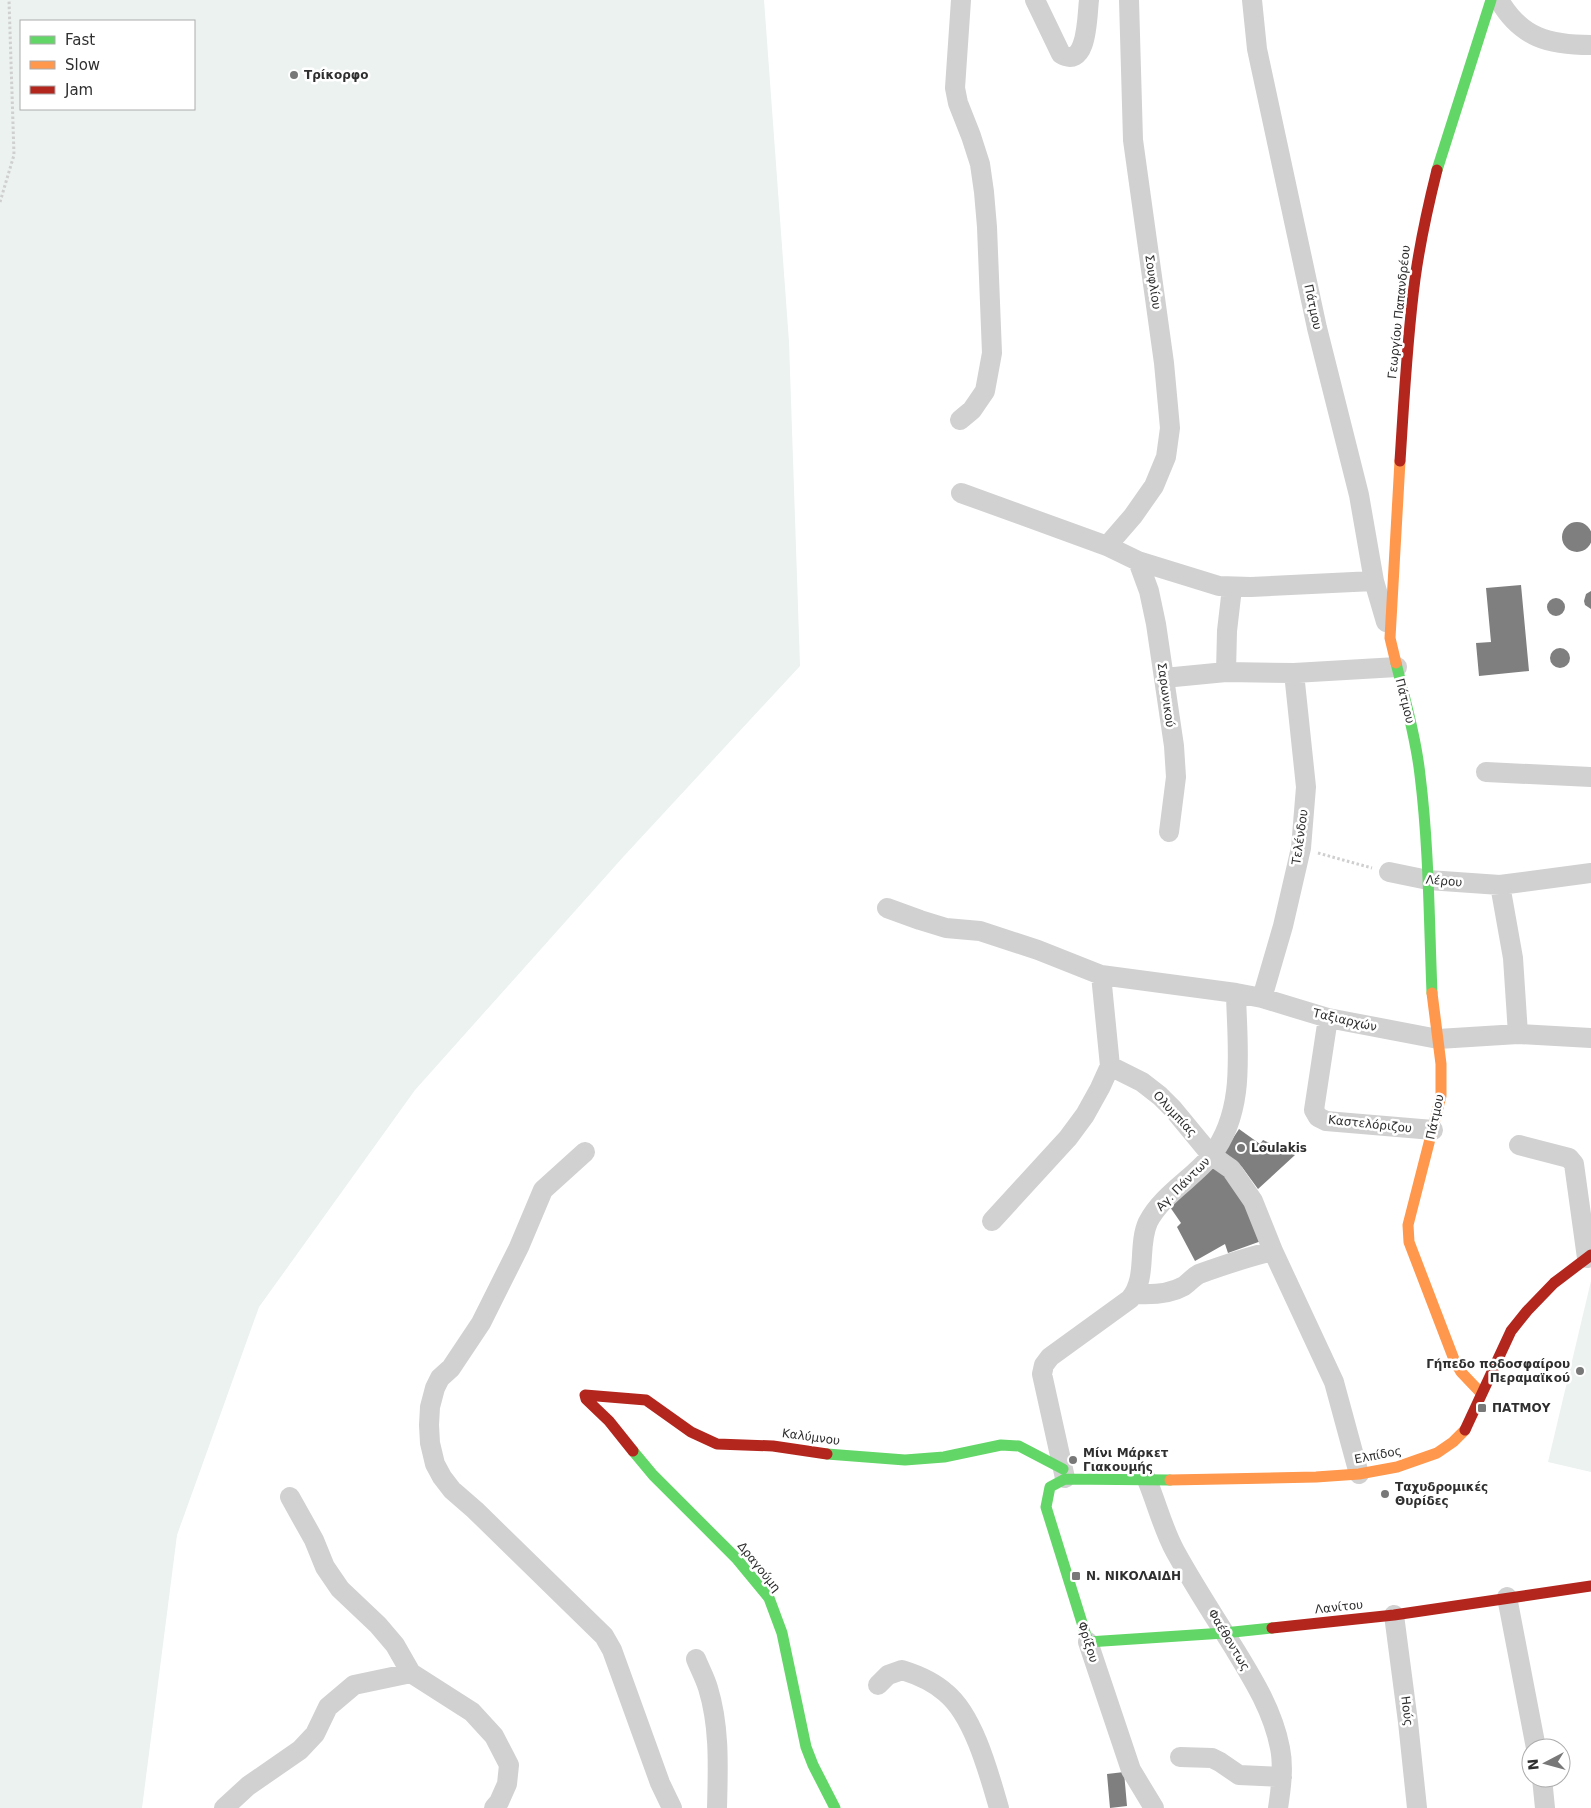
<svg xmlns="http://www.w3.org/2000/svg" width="1591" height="1808" viewBox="0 0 1591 1808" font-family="'DejaVu Sans',sans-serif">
  <rect width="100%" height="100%" fill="#fff"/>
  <path fill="#ebf2f0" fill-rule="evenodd" d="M0,0H764L789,342L800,666L624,856L415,1090L259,1307L177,1535L142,1808H0ZM21,21H194V109H21Z
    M1591,1281V1472L1548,1462Z"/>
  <path fill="#7f7f7f" d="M1562 537a15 15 0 1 1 30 0a15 15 0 1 1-30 0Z
    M1521,585L1529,671L1479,676L1476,643L1491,642L1486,588Z
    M1591,591V609L1585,605L1584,601L1586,594Z
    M1547 607a9 9 0 1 1 18 0a9 9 0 1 1-18 0Z
    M1550 658a10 10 0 1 1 20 0a10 10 0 1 1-20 0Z
    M1239,1129L1260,1144L1263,1140L1295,1155L1258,1189L1242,1167L1224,1152Z
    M1212,1165L1228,1176L1264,1240L1228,1253L1225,1244L1195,1261L1177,1227L1181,1223L1170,1207Z
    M1124,1772L1127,1806L1110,1808L1107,1774Z"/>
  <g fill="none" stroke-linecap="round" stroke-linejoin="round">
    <path stroke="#cfcfcf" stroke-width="3" stroke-dasharray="2.5 2.5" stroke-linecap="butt" d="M0,202L14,155L9,0
      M1318,853L1372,868"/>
    <path stroke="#d1d1d1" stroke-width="20" d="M1035,0L1061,54C1088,70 1087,15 1089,0
      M1252,0L1257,49L1317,328L1359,495L1374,581L1386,622
      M1499,0C1521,38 1549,45 1591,45
      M960,420L972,410L985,391L992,353L987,227L984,192L980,164L971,136L958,103L955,88L961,0
      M961,493L1107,546L1138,561L1219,586L1251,587L1374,581
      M1107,546L1133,516L1154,486L1166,457L1170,428L1164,363L1133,140L1129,0
      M1138,561L1149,591L1156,624L1174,746L1176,777L1169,832
      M1226,672L1227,631L1232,588
      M1164,678L1226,672L1294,673L1397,667
      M1486,772L1591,777
      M1389,872L1428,880L1500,885L1591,873
      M1500,885L1513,958L1518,1034
      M887,908L920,920L946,928L980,931L1038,950L1101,975L1236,993L1262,998L1328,1018L1438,1039L1518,1034L1591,1038
      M1262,998L1283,926L1301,848L1306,787L1294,673
      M1328,1018L1314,1110L1318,1117L1326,1121L1433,1130
      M1110,1066L1142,1082L1160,1096L1173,1109L1211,1155L1231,1169L1253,1201L1273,1251L1334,1382L1359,1474
      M1519,1145L1569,1158L1574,1164L1587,1258
      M585,1152L543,1190L519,1247L481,1323L451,1368L440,1378L435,1388L430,1407L429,1425L430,1443L435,1464L442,1477L452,1490L475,1510L604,1636L612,1650L660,1783L672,1808
      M992,1221L1068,1138L1085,1115L1100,1088L1110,1066L1101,975
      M1135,1294C1151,1295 1170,1294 1184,1286C1190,1282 1193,1277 1199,1274C1224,1265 1248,1257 1273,1251
      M1065,1478L1042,1374L1044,1365L1050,1357L1130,1299C1148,1278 1137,1246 1148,1222C1162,1195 1192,1179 1211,1156C1247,1110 1237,1047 1236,993
      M1147,1480C1157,1504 1163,1529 1175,1551C1193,1584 1214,1616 1234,1648C1253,1679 1273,1711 1280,1748C1284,1767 1281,1789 1278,1808
      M290,1497L314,1540L325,1567L340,1589L378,1625L395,1645L411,1673L472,1712L494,1736L509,1765L507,1784L499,1802L494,1808
      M1507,1597L1536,1748
      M1394,1615L1408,1722L1417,1808
      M1088,1642L1131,1770L1154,1808
      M696,1659C700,1669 705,1678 708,1688C720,1727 718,1768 717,1808
      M878,1685L888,1675L902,1670C918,1675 934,1682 946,1693C974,1716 989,1774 999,1808
      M1180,1757L1212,1758L1220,1762L1239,1775L1282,1777
      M1542,1778L1545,1808
      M224,1808L248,1786L300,1750L315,1734L328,1707L354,1685L411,1673"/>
    <path stroke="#63d668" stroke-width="11" d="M1437,170L1491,0
      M1396,663C1405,700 1416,738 1420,775C1429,847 1429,920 1432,993
      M633,1451L653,1475L736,1558L769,1598L782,1633L806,1747L813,1765L835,1808
      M827,1454L905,1460L944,1457L1001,1445L1019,1446L1063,1469
      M1170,1480L1065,1479L1050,1487L1046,1507L1088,1642L1224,1633L1272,1628"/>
    <path stroke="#ff974d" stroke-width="11" d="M1396,663L1390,638L1400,461
      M1432,993L1441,1064V1096L1408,1225L1409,1242L1455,1362L1461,1372L1481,1393
      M1170,1480L1316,1477L1359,1474L1397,1467L1437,1453L1453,1442L1465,1430"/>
    <path stroke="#b3261e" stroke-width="11" d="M1400,461C1404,400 1407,339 1415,279C1420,242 1428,206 1437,170
      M1465,1430L1511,1331L1527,1311L1554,1283L1591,1255
      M633,1451L609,1421L586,1399L585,1395L646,1400L691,1432L717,1444L773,1446L827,1454
      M1272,1628L1394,1615L1591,1586"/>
  </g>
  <g fill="#787878" stroke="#fff" stroke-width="2">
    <circle cx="294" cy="75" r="5"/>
    <circle cx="1241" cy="1148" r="5"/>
    <circle cx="1580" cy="1371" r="5"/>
    <rect x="1477" y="1403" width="10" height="10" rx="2.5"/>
    <circle cx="1073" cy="1460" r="5"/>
    <circle cx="1385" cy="1494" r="5"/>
    <rect x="1071" y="1571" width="10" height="10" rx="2.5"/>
  </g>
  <g text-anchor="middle" stroke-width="5" stroke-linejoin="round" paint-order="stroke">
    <g font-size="12" font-weight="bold" fill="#2f2f2f" stroke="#fff" text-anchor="start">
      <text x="304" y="79">Τρίκορφο</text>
      <text x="1251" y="1152">Loulakis</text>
      <text x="1570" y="1368" text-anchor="end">Γήπεδο ποδοσφαίρου<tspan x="1570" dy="14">Περαμαϊκού</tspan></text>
      <text x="1492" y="1412">ΠΑΤΜΟΥ</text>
      <text x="1083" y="1457">Μίνι Μάρκετ<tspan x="1083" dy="14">Γιακουμής</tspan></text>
      <text x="1395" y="1491">Ταχυδρομικές<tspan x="1395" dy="14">Θυρίδες</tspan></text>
      <text x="1086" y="1580">Ν. ΝΙΚΟΛΑΙΔΗ</text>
    </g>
    <g font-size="12" fill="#2f2f2f" stroke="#fff">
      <text transform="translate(1153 282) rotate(82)" y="4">Σουφλίου</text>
      <text transform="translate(1313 307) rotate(78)" y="4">Πάτμου</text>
      <text transform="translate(1399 312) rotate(-84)" y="4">Γεωργίου Παπανδρέου</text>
      <text transform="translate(1166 695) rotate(82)" y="4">Σαρωνικού</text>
      <text transform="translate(1405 701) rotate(76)" y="4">Πάτμου</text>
      <text transform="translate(1300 837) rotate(-82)" y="4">Τελένδου</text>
      <text transform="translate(1444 881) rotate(5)" y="4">Λέρου</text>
      <text transform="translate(1345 1020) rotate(13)" y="4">Ταξιαρχών</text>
      <text transform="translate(1175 1114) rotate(47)" y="4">Ολυμπίας</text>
      <text transform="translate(1435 1117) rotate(-78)" y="4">Πάτμου</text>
      <text transform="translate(1370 1124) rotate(6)" y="4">Καστελόριζου</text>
      <text transform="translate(1183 1184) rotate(-45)" y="4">Αγ. Πάντων</text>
      <text transform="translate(811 1437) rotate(8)" y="4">Καλύμνου</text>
      <text transform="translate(1378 1455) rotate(-11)" y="4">Ελπίδος</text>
      <text transform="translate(759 1567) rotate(51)" y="4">Δραγούμη</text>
      <text transform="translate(1339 1607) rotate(-6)" y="4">Λανίτου</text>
      <text transform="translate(1229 1640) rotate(59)" y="4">Φαέθοντως</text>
      <text transform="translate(1088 1642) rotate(72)" y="4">Φρίξου</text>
      <text transform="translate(1407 1711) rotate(83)" y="4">Ηούς</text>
    </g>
  </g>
  <rect x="20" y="20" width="175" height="90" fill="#ffffff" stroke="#acacac"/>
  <rect x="30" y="36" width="25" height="8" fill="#63d668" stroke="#acacac"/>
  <text x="65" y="45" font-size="15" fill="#2f2f2f">Fast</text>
  <rect x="30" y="61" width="25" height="8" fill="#ff974d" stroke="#acacac"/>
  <text x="65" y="70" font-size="15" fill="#2f2f2f">Slow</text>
  <rect x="30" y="86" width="25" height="8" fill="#b3261e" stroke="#acacac"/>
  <text x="65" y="95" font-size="15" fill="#2f2f2f">Jam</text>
  <g transform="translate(1546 1763) rotate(264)"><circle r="24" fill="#ffffff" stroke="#acacac"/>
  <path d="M0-4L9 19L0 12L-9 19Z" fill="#787878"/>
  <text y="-8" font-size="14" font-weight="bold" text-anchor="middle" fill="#2f2f2f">N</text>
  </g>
</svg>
